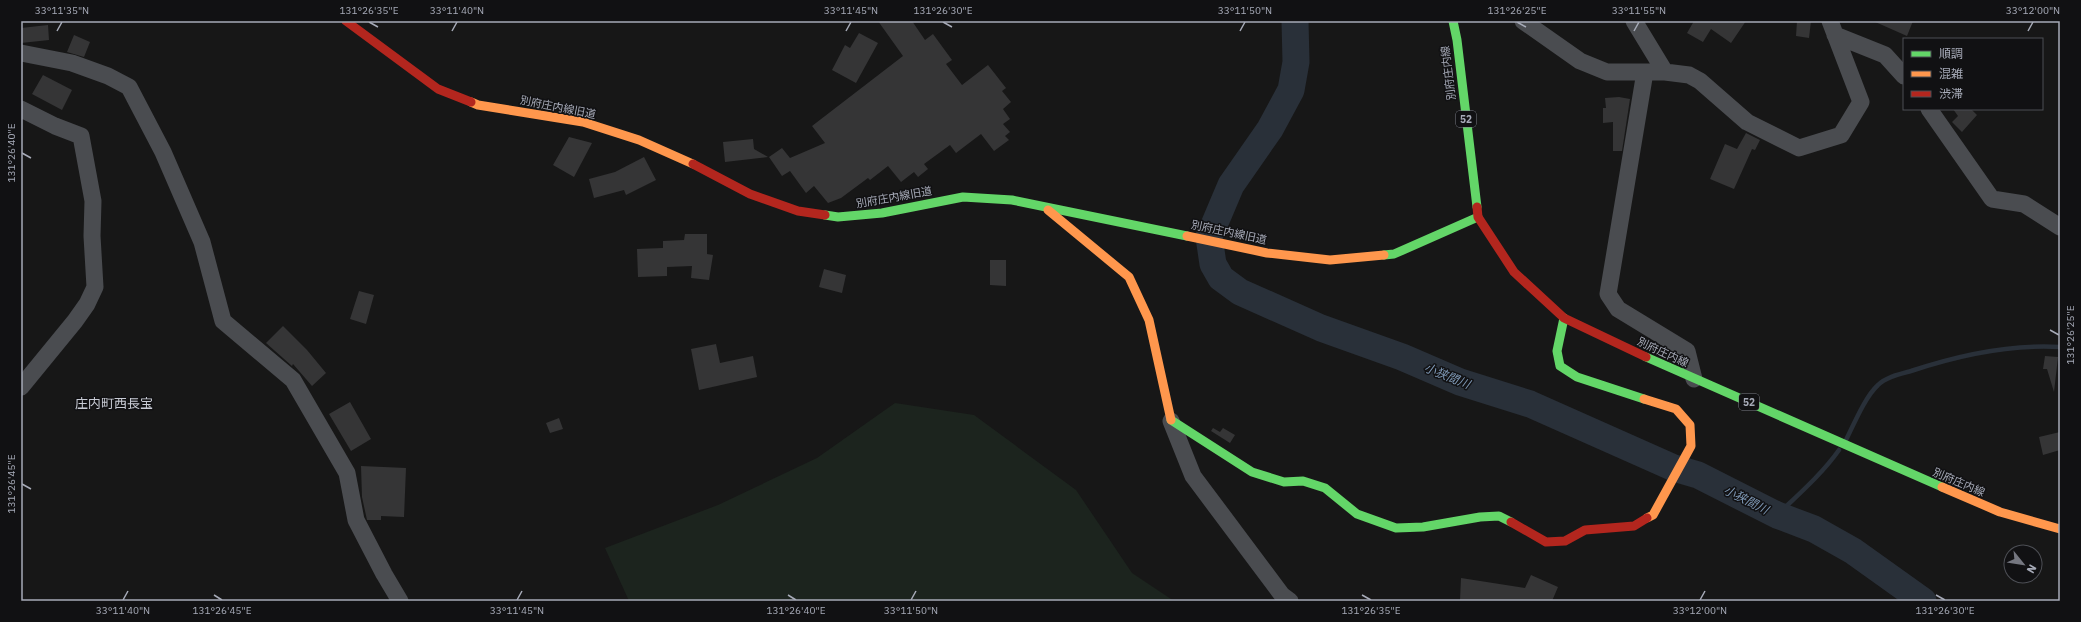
<svg xmlns="http://www.w3.org/2000/svg" width="2081" height="622" viewBox="0 0 2081 622" font-family="'IBM Plex Sans','Noto Sans JP',sans-serif">
  <rect width="100%" height="100%" fill="#171717"/>
  <path fill="#1c241e" d="M895,403L974,415L1076,490L1132,573L1174,601H629L605,548L718,505L817,458Z"/>
  <g fill="none" stroke-linecap="round" stroke-linejoin="round">
    <path stroke="#293039" stroke-width="4.5" d="M1846,440C1854,424 1865,397 1878,385C1886,377 1900,374 1911,371C1959,355 2009,344 2060,347
      M1777,515C1799,494 1822,474 1839,450"/>
    <path stroke="#293039" stroke-width="27" d="M1295,21L1296,62L1291,90L1270,129L1231,185L1209,237L1213,264L1221,278L1240,292L1321,328L1402,357L1460,382L1530,404L1674,468L1698,475L1777,515L1814,529L1853,551L1923,601"/>
  </g>
  <path fill="#353536" d="M878,21H912L925,40L933,34L952,60L946,64L962,85L988,65L1006,88L1002,91L1011,102L1003,109L1010,119L1003,124L1010,132L1005,136L1009,140L994,151L981,134L956,153L950,145L924,164L928,169L918,177L914,172L901,182L888,166L870,180L868,178L841,198L828,203L814,186L806,193L790,171L782,176L769,157L782,148L790,158L825,143L812,126L903,56Z
    M1694,21H1746L1731,43L1711,29L1703,42L1687,33Z
    M1797,21H1811L1809,38L1796,36Z
    M1873,21H1913L1907,36Z
    M48,25L49,40L21,43V28Z
    M859,33L878,43L856,83L832,70L845,45L850,48Z
    M74,35L90,42L84,57L67,52Z
    M43,75L72,90L62,110L32,94Z
    M1619,97L1630,99L1622,151H1613V122L1603,123V108H1606L1605,98Z
    M1953,109H1971L1977,115L1962,132L1952,122L1958,116Z
    M1746,133L1760,140L1755,150L1752,149L1734,189L1710,179L1725,144L1737,149Z
    M569,137L592,143L574,177L553,165Z
    M753,139L754,149L768,157L725,162L723,142Z
    M644,157L656,180L626,195L624,190L594,198L589,179L615,172Z
    M685,234H707V254L713,255L709,280L691,278L692,266L667,267V276L638,277L637,249L663,248V241L684,240Z
    M990,260H1006V286L990,285Z
    M824,269L846,275L842,293L819,287Z
    M359,291L374,295L366,324L350,319Z
    M283,326L307,350L326,373L312,386L293,364L292,366L266,343Z
    M716,344L720,363L753,356L757,377L699,390L691,349Z
    M2045,356L2058,357L2054,392L2047,369H2043Z
    M350,402L371,439L351,451L329,414Z
    M559,418L563,429L550,433L546,423Z
    M1213,428L1220,432L1223,428L1235,435L1230,443L1211,431Z
    M2060,432V450L2043,455L2039,437Z
    M361,466L406,468L404,517L381,516V520H367L362,497Z
    M1531,575L1558,587L1552,601L1460,600L1461,578L1525,588Z"/>
  <g fill="none" stroke-linecap="round" stroke-linejoin="round">
    <path stroke="#4a4c50" stroke-width="17" d="M1523,21L1580,61L1607,72H1665L1689,75L1700,81L1747,122L1799,148L1841,135L1861,102L1830,21
      M1634,21L1665,72
      M1835,35L1885,55L1904,76
      M21,53L72,63L108,76L129,87L163,152L202,242L223,321L293,380L347,473L356,520L384,574L400,601
      M1645,72L1608,294L1618,309L1687,351L1694,379
      M21,109L55,126L81,136L93,201L92,236L95,287L87,304L75,321L21,387
      M1929,109L1992,199L2024,204L2060,227
      M1171,421L1193,476L1282,595L1290,601"/>
    <path stroke="#63d668" stroke-width="9" d="M1453,21L1457,40L1477,207
      M825,215L838,217L882,213L963,197L1012,200L1187,236
      M1384,255L1394,254L1478,217
      M1564,318L1557,351L1560,366L1577,377L1644,399
      M1646,357L1942,487
      M1171,420L1252,472L1284,482L1303,481L1325,488L1357,514L1396,528L1423,527L1480,517L1499,516L1511,522"/>
    <path stroke="#ff974d" stroke-width="9" d="M471,102L478,105L583,122L639,140L693,164
      M1048,210L1129,277L1149,320L1171,420
      M1187,236L1267,253L1330,260L1384,255
      M1644,399L1676,409L1690,425L1691,446L1653,515L1647,518
      M1942,487L2000,512L2060,529"/>
    <path stroke="#b3261e" stroke-width="9" d="M346,21L438,89L471,102
      M693,164L750,194L798,211L825,215
      M1477,207L1478,217L1514,272L1564,318L1646,357
      M1511,522L1546,542L1565,541L1585,530L1634,526L1647,518"/>
  </g>
  <path fill="none" stroke="#a7abb8" stroke-width="1.5" d="M369,22L378,27M943,22L952,27M1517,22L1526,27M57,31L62,22M452,31L457,22M846,31L851,22M1240,31L1245,22M1634,31L1639,22M2028,31L2033,22M22,153L31,158M2050,330L2059,335M22,484L31,489M214,595L222,600M788,595L796,600M1362,595L1371,600M1936,595L1945,600M123,600L128,591M517,600L522,591M911,600L916,591M1700,600L1705,591"/>
  <g text-anchor="middle" stroke-width="3" stroke-linejoin="round" paint-order="stroke">
    <g fill="#111113" stroke="#7a7d86" stroke-width="1">
      <rect x="1456" y="111" width="20" height="16" rx="3"/>
      <rect x="1739" y="394" width="20" height="16" rx="3"/>
    </g>
    <g font-size="10" font-weight="bold" fill="#a7abb8">
      <text x="1466" y="123">52</text>
      <text x="1749" y="406">52</text>
    </g>
    <g font-size="11" fill="#a7abb8" stroke="#111113">
      <text transform="translate(1448 73) rotate(-97)" y="4">別府庄内線</text>
      <text transform="translate(558 107) rotate(11)" y="4">別府庄内線旧道</text>
      <text transform="translate(894 197) rotate(-10)" y="4">別府庄内線旧道</text>
      <text transform="translate(1229 232) rotate(12)" y="4">別府庄内線旧道</text>
      <text transform="translate(1663 352) rotate(25)" y="4">別府庄内線</text>
      <text transform="translate(1959 482) rotate(23)" y="4">別府庄内線</text>
    </g>
    <g font-size="12" font-style="italic" fill="#7d97b4" stroke="#111113">
      <text transform="translate(1447 376) rotate(22)" y="4">小狭間川</text>
      <text transform="translate(1746 500) rotate(27)" y="4">小狭間川</text>
    </g>
    <g font-size="13" fill="#c8cbd4" stroke="#111113">
      <text x="114" y="408">庄内町西長宝</text>
    </g>
  </g>
  <rect width="2081" height="622" fill="none" stroke="#111113" stroke-width="44"/>
  <rect x="1903" y="38" width="140" height="72" fill="#111113" stroke="#4d4f55"/>
  <rect x="1911" y="51" width="20" height="6" fill="#63d668" stroke="#4d4f55"/>
  <text x="1939" y="58" font-size="12" fill="#a7abb8">順調</text>
  <rect x="1911" y="71" width="20" height="6" fill="#ff974d" stroke="#4d4f55"/>
  <text x="1939" y="78" font-size="12" fill="#a7abb8">混雑</text>
  <rect x="1911" y="91" width="20" height="6" fill="#b3261e" stroke="#4d4f55"/>
  <text x="1939" y="98" font-size="12" fill="#a7abb8">渋滞</text>
  <g transform="translate(2023 564) rotate(120)"><circle r="19" fill="#111113" stroke="#4d4f55"/>
  <path d="M0-3L7 15L0 10L-7 15Z" fill="#757780"/>
  <text y="-6" font-size="11" font-weight="bold" text-anchor="middle" fill="#a7abb8">N</text>
  </g>
  <rect x="22" y="22" width="2037" height="578" fill="none" stroke="#a7abb8" stroke-width="1.5"/>
  <g font-size="10" text-anchor="middle" fill="#a7abb8">
    <text x="62" y="14">33°11'35"N</text>
    <text x="369" y="14">131°26'35"E</text>
    <text x="457" y="14">33°11'40"N</text>
    <text x="851" y="14">33°11'45"N</text>
    <text x="943" y="14">131°26'30"E</text>
    <text x="1245" y="14">33°11'50"N</text>
    <text x="1517" y="14">131°26'25"E</text>
    <text x="1639" y="14">33°11'55"N</text>
    <text x="2033" y="14">33°12'00"N</text>
    <text transform="translate(11 153) rotate(-90)" y="4">131°26'40"E</text>
    <text transform="translate(2070 335) rotate(-90)" y="4">131°26'25"E</text>
    <text transform="translate(11 484) rotate(-90)" y="4">131°26'45"E</text>
    <text x="123" y="614">33°11'40"N</text>
    <text x="222" y="614">131°26'45"E</text>
    <text x="517" y="614">33°11'45"N</text>
    <text x="796" y="614">131°26'40"E</text>
    <text x="911" y="614">33°11'50"N</text>
    <text x="1371" y="614">131°26'35"E</text>
    <text x="1700" y="614">33°12'00"N</text>
    <text x="1945" y="614">131°26'30"E</text>
  </g>
</svg>
